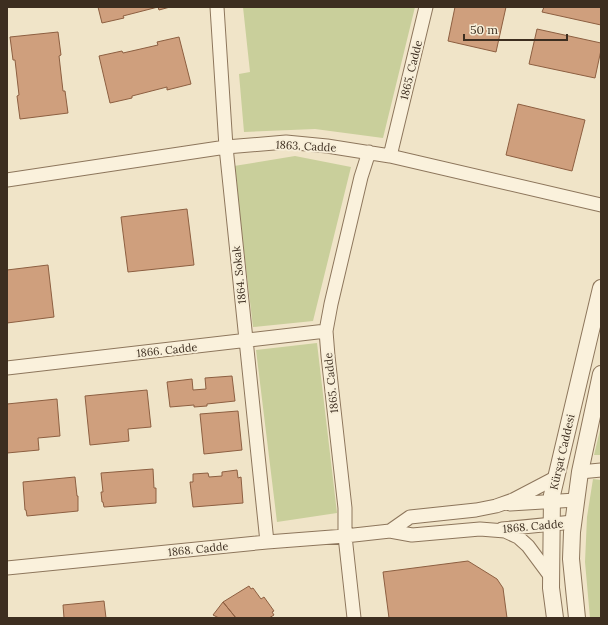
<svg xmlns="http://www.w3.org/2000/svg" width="608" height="625" viewBox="0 0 608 625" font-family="Lora,serif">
  <rect width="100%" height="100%" fill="#f0e4c8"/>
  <path fill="#c9cf9b" d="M243,7H415L383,138L315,129L244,132L239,74L250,72Z
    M295,156L351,167L313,321L253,327L234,166Z
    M317,343L337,513L277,522L256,350Z
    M601,426V455H594Z
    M593,479L601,480V618H590L585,562L587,517Z"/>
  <path fill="#cf9f7d" stroke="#8d5f41" d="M98,7H170L159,10L158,7L123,16L124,18L102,23Z
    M455,7H506L496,52L448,41Z
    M544,7H601V25L542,12Z
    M537,29L601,43V50L595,78L529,64Z
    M58,32L61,55L59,56L63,91H65L68,113L20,119L17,96L19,95L15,60H13L10,37Z
    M179,37L191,84L167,90V87L132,96V98L110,103L99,56L122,51L123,53L158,45L157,42Z
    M518,104L585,120L572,171L506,155Z
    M187,209L194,265L128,272L121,217Z
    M48,265L54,317L7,323V270Z
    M232,376L235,401L207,404V406L194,407V405L170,407L167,382L192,379L193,390L206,389L205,378Z
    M147,390L151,427L128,429L129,441L90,445L85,396Z
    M57,399L60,436L38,438L39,450L7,453V404Z
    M238,411L242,450L204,454L200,414Z
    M153,469L154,488H156V503L104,507L103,502H102L101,492H103L101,473Z
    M237,470L238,478L241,477L243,503L193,507L190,482H193V474L208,473L209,477L222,476V472Z
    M75,477L77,496H78V511L27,516L26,510H25L23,482Z
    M468,561L497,579L503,588L507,618H389L383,572Z
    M249,586L251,589L253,588L261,599L264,597L274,611L272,612L274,615L269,618H236L223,602Z
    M104,601L106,618H64L63,605Z
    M223,602L236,618H219L213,615Z"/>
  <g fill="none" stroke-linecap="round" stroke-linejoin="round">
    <defs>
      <path id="minor" d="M217,7L226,147L267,542
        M390,156L426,7
        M7,180L226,147L286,142L327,146L390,156L601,205
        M7,368L326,331
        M580,472L601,470
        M510,504L576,500
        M502,529L573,522
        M390,531L410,517L476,510L496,506L513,500L557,477
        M7,568L267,542L345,536L390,531L412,535L480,529L505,531L518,537L528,546L551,577
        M354,618L345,536V508L328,356L326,331L331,304L361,177L369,152"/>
      <path id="tertiary" d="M555,618L551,588L552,495L601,288
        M577,618L571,559L572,532L580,472L601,374"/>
    </defs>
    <use href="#minor" stroke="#8d765c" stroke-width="15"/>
    <use href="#tertiary" stroke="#8d765c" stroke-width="18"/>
    <use href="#minor" stroke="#faf1dc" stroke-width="13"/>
    <use href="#tertiary" stroke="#faf1dc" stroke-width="16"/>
  </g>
  <g text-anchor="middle" stroke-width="4" stroke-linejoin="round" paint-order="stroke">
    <g font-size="11" fill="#3d2e20" stroke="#f7eed8">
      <text transform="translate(411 70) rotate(-76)" y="4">1865. Cadde</text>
      <text transform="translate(306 146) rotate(3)" y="4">1863. Cadde</text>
      <text transform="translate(239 275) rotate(-96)" y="4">1864. Sokak</text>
      <text transform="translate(167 350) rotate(-6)" y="4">1866. Cadde</text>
      <text transform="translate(331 383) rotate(-96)" y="4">1865. Cadde</text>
      <text transform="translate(562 452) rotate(-77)" y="4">Kürşat Caddesi</text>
      <text transform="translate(533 526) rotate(-5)" y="4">1868. Cadde</text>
      <text transform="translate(198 549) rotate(-6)" y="4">1868. Cadde</text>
    </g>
  </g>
  <rect width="608" height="625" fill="none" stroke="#3d2e20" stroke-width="16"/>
  <path d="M464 34v6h103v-6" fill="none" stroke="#3d2e20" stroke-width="2"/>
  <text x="470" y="34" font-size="12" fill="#3d2e20" stroke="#f7eed8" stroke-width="3" paint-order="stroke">50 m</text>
</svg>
